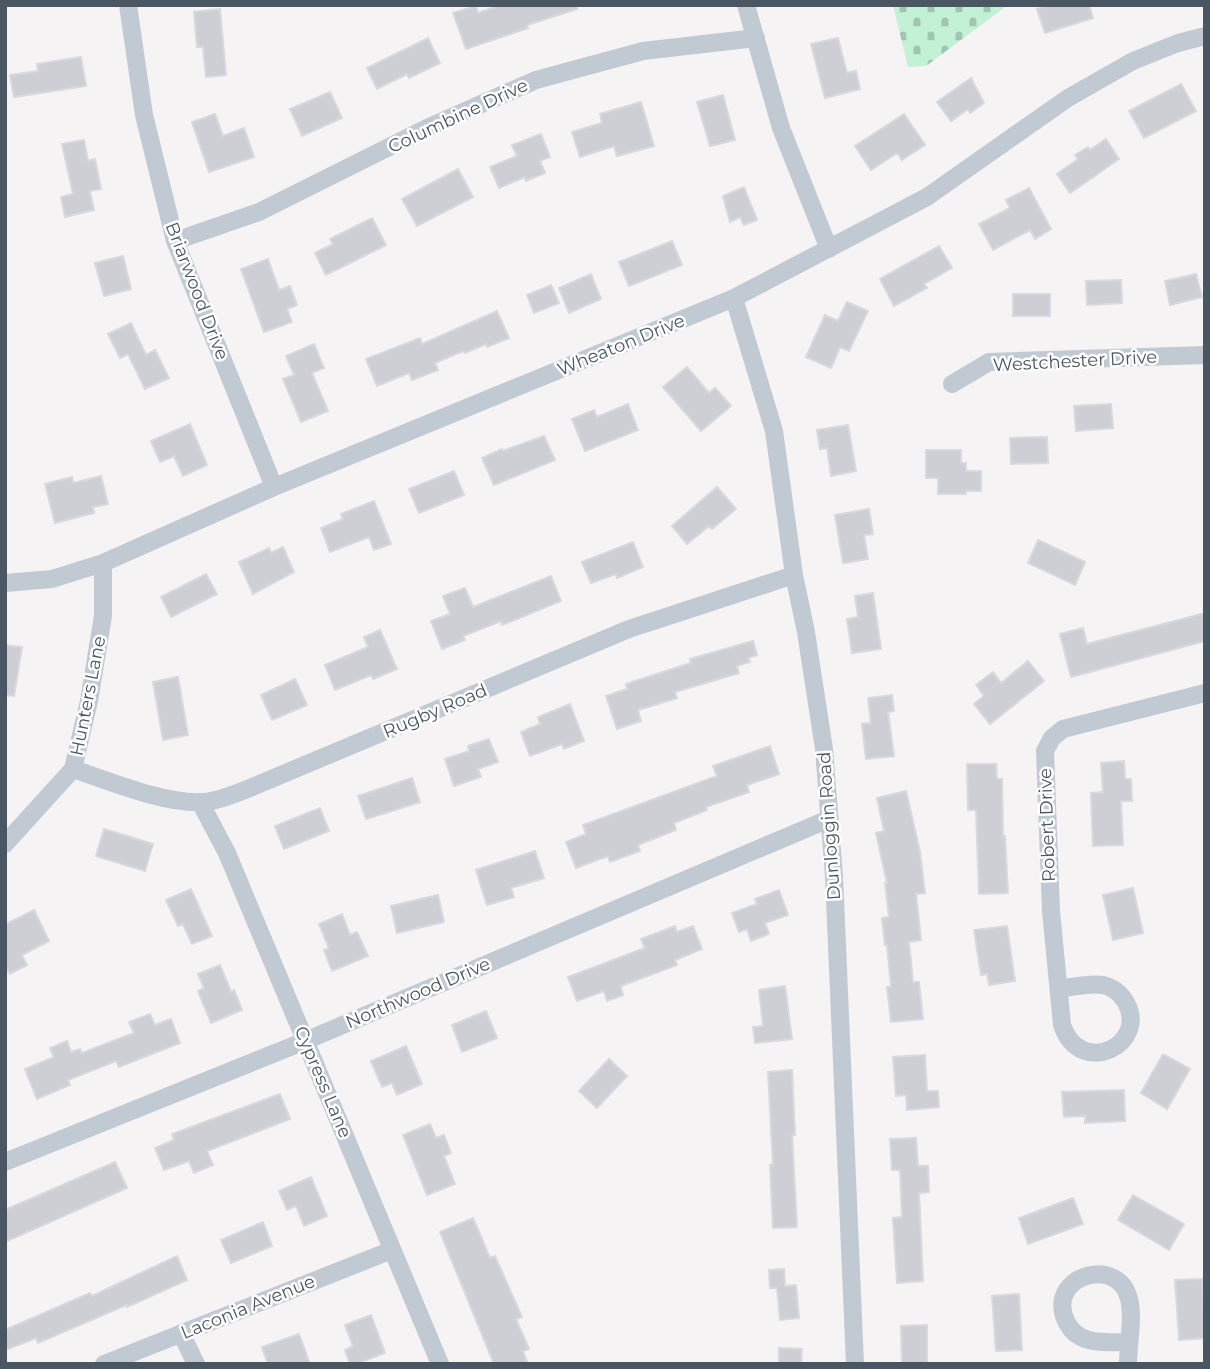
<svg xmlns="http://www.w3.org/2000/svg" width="1210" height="1369" viewBox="0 0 1210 1369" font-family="Montserrat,sans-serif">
  <defs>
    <pattern id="cemetery-stones" width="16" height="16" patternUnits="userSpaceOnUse" patternTransform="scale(1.75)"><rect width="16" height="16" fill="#c3f1d5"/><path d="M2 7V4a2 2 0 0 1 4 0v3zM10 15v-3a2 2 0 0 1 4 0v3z" fill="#a0c6b0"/></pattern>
  </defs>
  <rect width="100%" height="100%" fill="#f5f3f3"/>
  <path fill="url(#cemetery-stones)" d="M893,5H1008L926,66L908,67Z"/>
  <path fill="#cdcfd5" stroke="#d7d9de" stroke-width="2" d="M501,5H577V9L527,25L528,28L466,49L453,13L476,6L478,13Z
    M1048,5H1089L1093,18L1045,33L1037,9Z
    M220,9L226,75L206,77L203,47H197L194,12Z
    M428,38L440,63L409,78L407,74L377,89L367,68Z
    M838,38L847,73L856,71L860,89L825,98L811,44Z
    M81,57L86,86L14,97L10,75L38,71L37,64Z
    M971,78L984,103L970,113L968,109L951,121L937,102Z
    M1181,84L1196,111L1144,138L1129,111Z
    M330,92L342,118L302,136L290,109Z
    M723,95L735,140L710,146L697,102Z
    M641,102L654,146L617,156L614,146L580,157L572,132L602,123L600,114Z
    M215,114L223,136L244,128L254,157L209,172L192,122Z
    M904,114L925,145L902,160L897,153L871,170L855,146Z
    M541,134L550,157L540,161L545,173L526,181L525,177L499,188L490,167L517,156L512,145Z
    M1106,139L1119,159L1070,193L1057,174L1078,159L1075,155L1088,147L1090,150Z
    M84,140L88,161L95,159L101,189L90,191L94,210L65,217L61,197L73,194L62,144Z
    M458,169L473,197L417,226L402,199Z
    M744,187L757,220L744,225L740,217L730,222L723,196Z
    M1029,188L1051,229L1035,239L1030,230L993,250L979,224L1010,208L1006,200Z
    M372,218L386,245L326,275L315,253L333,244L330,239Z
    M672,241L682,265L629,286L619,262Z
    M939,246L952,268L924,284L927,288L894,306L880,279Z
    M123,256L131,289L104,296L95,263Z
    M268,259L279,290L290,286L297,305L287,309L292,322L264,332L241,269Z
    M591,274L601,299L569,313L559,288Z
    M1196,274L1202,297L1170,305L1165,281Z
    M1121,280L1122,303L1087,305L1086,281Z
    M551,285L559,303L534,313L527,295Z
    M1013,294H1050V316H1013Z
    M847,302L868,311L849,351L840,347L831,368L806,357L825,315L838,321Z
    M497,311L509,338L487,347L486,344L465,353L463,351L435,363L438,370L412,380L409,373L377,386L366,359L420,338L422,344Z
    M131,323L146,355L155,350L169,378L145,389L128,354L120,358L108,334Z
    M314,344L324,368L312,373L328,411L301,422L283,379L294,375L286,356Z
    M687,367L709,393L715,388L731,406L701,431L663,387Z
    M628,404L638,430L585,451L572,419L594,410L597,417Z
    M1111,404L1113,428L1076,431L1074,406Z
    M190,424L207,465L183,476L174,456L160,462L151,441Z
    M848,425L856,471L831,476L827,448L820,449L817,430Z
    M544,436L555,460L494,485L482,458L502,449L503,451Z
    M1047,437L1048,463L1011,464L1010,438Z
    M926,450H961V463H966V471H981V491H966V494H938V478H926Z
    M454,471L464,495L419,513L409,489Z
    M101,476L108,504L93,507L94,513L55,523L45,484L72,477L73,483Z
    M717,487L736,509L712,529L709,526L687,544L672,526Z
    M374,501L391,544L374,550L369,537L330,552L321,528L343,519L341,514Z
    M869,509L873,534L864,535L868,559L843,563L835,515Z
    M1038,540L1085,562L1075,585L1028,563Z
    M633,542L643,567L617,578L616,574L591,583L582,562Z
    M283,547L294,572L253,594L239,562L269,548L271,553Z
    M206,574L217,594L171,617L161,597Z
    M551,576L561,601L502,625L501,621L463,636L465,640L442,649L431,621L450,614L443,596L465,588L473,607Z
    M873,593L881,649L852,653L847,619L858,617L855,596Z
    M1205,613V641L1071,677L1060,634L1083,628L1087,644Z
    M380,630L397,669L373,679L371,675L335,690L325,665L368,647L364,637Z
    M753,641L757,655L748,658L750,662L737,666L739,673L675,692L677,698L638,710L641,721L617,729L606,696L627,689L626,684L691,663L690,659Z
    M5,645L22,647L14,696L5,695Z
    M1028,661L1044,681L990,724L974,704L984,696L976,685L993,672L1001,683Z
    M178,677L188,735L163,740L153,682Z
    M295,679L307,705L272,720L261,695Z
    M892,695L894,711L888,712L894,756L866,759L862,724L871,723L868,698Z
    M570,704L584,741L564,749L562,744L530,756L521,732L540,724L538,717Z
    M489,739L498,762L478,769L481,777L454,786L445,759L469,751L468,746Z
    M770,746L779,774L747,785L749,792L706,807L707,810L674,823L676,830L638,845L640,851L610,862L608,856L576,868L566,842L586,834L583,825L717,776L713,766Z
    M1124,761L1125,779H1131L1132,801H1121L1123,845L1093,846L1091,793L1103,792L1101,763Z
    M967,764H996L997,779H1002L1003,836H1005L1008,893L979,894L976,810H968Z
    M412,778L420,802L366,819L358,796Z
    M906,791L920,852L925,893L916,894L921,940L909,942L913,982H919L923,1019L891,1022L887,987H891L887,945H885L882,918L889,917L885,883H887L876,833L884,831L877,798Z
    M320,808L329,831L284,849L275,826Z
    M104,829L153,844L145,871L96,856Z
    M535,851L544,878L511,888L514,897L487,905L476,870Z
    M1133,888L1143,933L1113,940L1103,895Z
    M191,889L212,936L192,944L183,924L178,926L166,900Z
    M779,890L788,915L765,923L769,934L751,941L747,929L739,932L732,913L757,904L755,899Z
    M438,895L444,922L397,933L391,906Z
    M34,910L49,941L22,955L27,965L10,974L5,965V922L6,924Z
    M342,914L350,935L357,932L368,956L332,971L324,950L329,948L319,924Z
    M675,926L677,932L693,926L702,949L675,960L677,965L621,986L623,995L607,1001L604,991L577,1001L568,977L645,948L641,939Z
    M1007,926L1015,981L989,985L987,974L981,975L974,930Z
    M220,965L231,992L234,990L242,1010L211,1023L198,991L204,988L198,974Z
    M785,986L792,1039L755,1043L753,1027L763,1026L759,990Z
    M486,1011L497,1038L462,1052L452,1025Z
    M150,1014L155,1025L171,1019L180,1043L119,1067L116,1061L68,1080L70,1085L37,1099L25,1069L54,1057L50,1048L67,1041L71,1052L80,1049L82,1053L134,1033L129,1022Z
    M406,1046L422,1084L397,1095L392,1083L382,1087L371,1061Z
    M1163,1054L1190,1069L1167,1109L1141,1093Z
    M925,1055L927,1091H938L939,1107L907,1110L906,1095L896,1096L893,1057Z
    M609,1059L627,1076L597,1108L579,1091Z
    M792,1070L795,1135H792L797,1227L773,1228L770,1165H773L768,1072Z
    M1124,1090L1125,1121L1085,1123V1116L1064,1117L1062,1092Z
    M280,1094L290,1119L207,1151L213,1165L194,1173L189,1161L164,1170L155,1148L174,1140L172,1134Z
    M430,1124L436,1138L444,1135L451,1153L444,1156L455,1184L427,1195L403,1135Z
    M916,1138L918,1166H928L929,1192L919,1193L923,1281L897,1283L893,1218L902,1217L900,1170H892L890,1139Z
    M115,1162L127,1188L5,1242V1210Z
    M311,1177L327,1216L304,1226L296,1206L287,1210L279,1191Z
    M1133,1195L1184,1224L1169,1250L1118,1220Z
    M1073,1198L1083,1224L1028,1244L1019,1218Z
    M473,1218L490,1258L495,1256L522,1317L516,1319L529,1349L523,1351L528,1364H494L440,1232Z
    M263,1222L272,1246L231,1263L221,1240Z
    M177,1256L187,1280L127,1307L126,1305L38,1343L36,1338L5,1350V1330L90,1293L92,1296Z
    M784,1269L785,1286L796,1285L799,1318L780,1320L777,1288H770L769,1270Z
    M1202,1279L1205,1338L1179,1340L1175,1280Z
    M1019,1294L1022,1350L996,1351L992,1296Z
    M371,1315L385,1353L356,1364H350L345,1350L353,1346L345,1325Z
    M927,1325V1364H902L901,1326Z
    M299,1334L310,1364H268L262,1347Z
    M779,1348L802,1349L801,1364H779Z"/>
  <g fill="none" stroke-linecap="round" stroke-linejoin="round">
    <path stroke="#c1cad2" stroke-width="18" d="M128,5L144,115L175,241L274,487
      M746,5L781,128L829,249
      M175,241L259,212L427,128L536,80L643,51L756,38
      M734,298L774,431L794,575L806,632L824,749L834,876L855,1364
      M952,384L989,362L1205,355
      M5,583L52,579L103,563L274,487L734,298L927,197L1068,98L1133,61L1178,43L1205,36
      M73,769C109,781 166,805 204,802C218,801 232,795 245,790L629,629L794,575
      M200,802L227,853L440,1364
      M5,844L73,769L89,701L103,616V563
      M1059,989C1073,987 1089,983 1103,985C1112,987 1120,993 1125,1001C1151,1043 1081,1080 1062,1025L1051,911L1045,751L1052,738L1063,729L1205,693
      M5,1162L305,1041L829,819
      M181,1333L196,1364
      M104,1364L392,1250
      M1128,1364C1128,1344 1134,1319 1129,1299C1119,1256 1051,1274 1064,1316C1067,1325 1073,1333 1081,1337C1094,1344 1114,1342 1129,1342"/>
  </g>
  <g text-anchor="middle" stroke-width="5" stroke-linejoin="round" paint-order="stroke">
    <g font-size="18" fill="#4a5661" stroke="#fff">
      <text transform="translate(458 116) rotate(-25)" y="6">Columbine Drive</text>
      <text transform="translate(197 291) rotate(69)" y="6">Briarwood Drive</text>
      <text transform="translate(621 345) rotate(-22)" y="6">Wheaton Drive</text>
      <text transform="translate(1075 361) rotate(-3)" y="6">Westchester Drive</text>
      <text transform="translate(88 696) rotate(-79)" y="6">Hunters Lane</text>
      <text transform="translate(435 711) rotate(-23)" y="6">Rugby Road</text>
      <text transform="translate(1047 825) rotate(-92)" y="6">Robert Drive</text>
      <text transform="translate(829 826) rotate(-94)" y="6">Dunloggin Road</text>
      <text transform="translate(418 993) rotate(-23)" y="6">Northwood Drive</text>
      <text transform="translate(323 1082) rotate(67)" y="6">Cypress Lane</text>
      <text transform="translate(248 1307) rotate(-22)" y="6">Laconia Avenue</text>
    </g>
  </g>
  <rect width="1210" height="1369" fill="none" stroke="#4a5661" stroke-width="14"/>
</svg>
